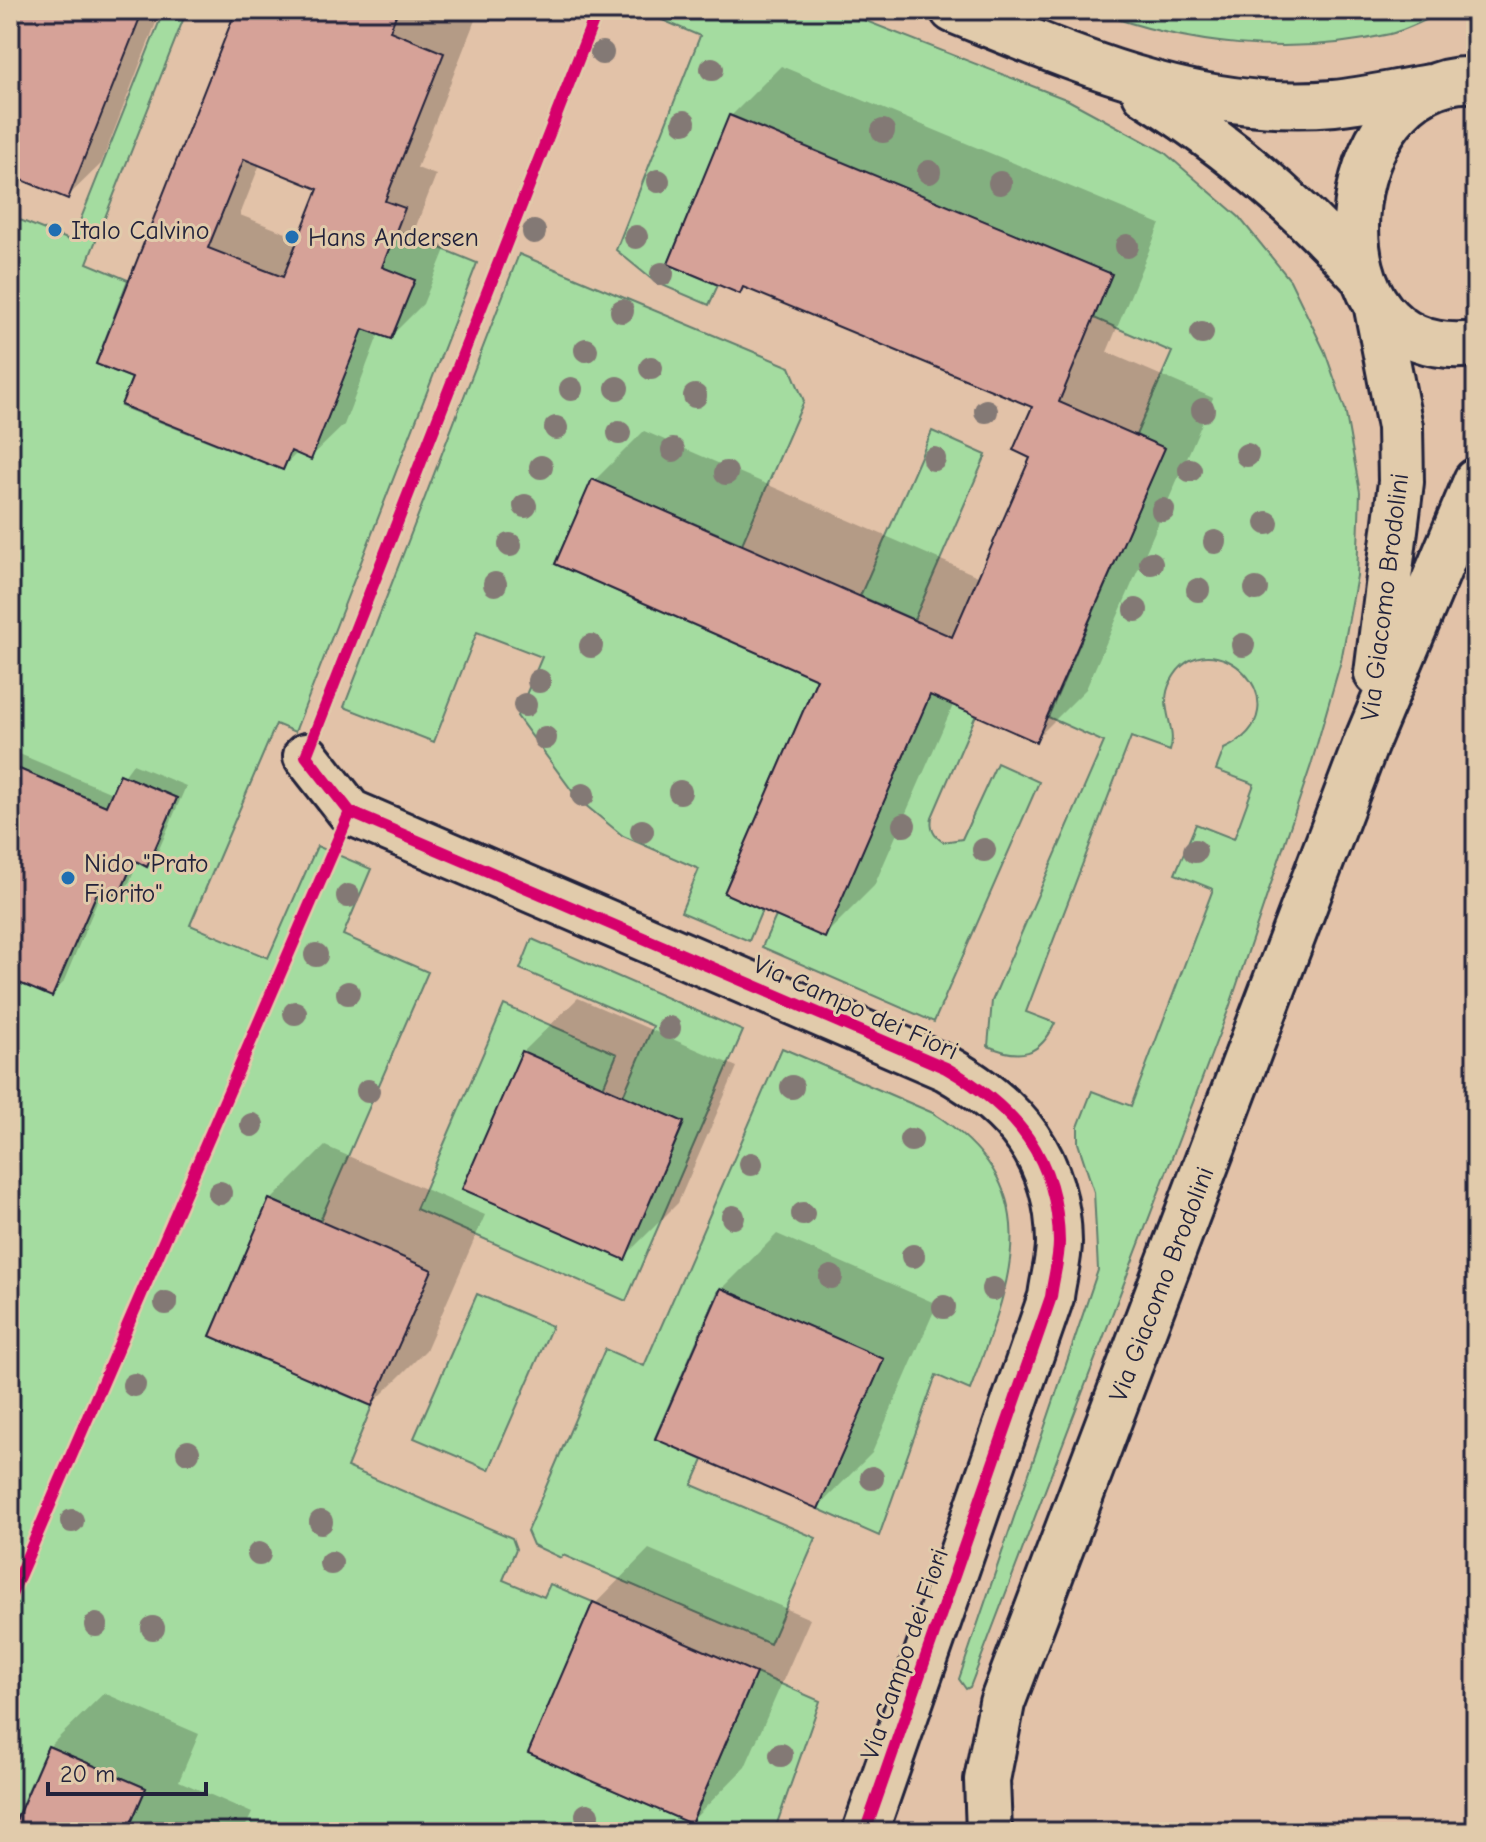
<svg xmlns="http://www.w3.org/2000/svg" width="1486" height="1842" viewBox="0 0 1486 1842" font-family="'Comic Neue',sans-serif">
  <rect width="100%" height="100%" fill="#e2c2a8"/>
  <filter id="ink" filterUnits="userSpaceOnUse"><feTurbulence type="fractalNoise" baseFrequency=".0125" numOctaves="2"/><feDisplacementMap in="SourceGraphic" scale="16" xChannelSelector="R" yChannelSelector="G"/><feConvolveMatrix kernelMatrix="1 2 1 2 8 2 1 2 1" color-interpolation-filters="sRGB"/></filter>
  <g filter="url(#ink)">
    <path fill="#a4dca0" stroke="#637f6e" stroke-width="2" d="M164,10H187L87,263L128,280L96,364L132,378L121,406L283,470L291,451L311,459L363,329L391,339L414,280L381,267L396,230L477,263L295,732L276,724L190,925L268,958L317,846L371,869L343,935L428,972L320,1221L269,1199L210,1336L269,1362L314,1374L312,1381L372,1406L347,1467L512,1538L516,1549L503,1580L544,1597L550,1584L593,1602L529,1753L691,1824L756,1673L820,1701L774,1832H127L146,1788L48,1746L10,1832V979L52,996L99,888L119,896L134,860L147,867L177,798L120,774L106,806L10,765V216L72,241Z
      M639,10H838L1068,100L1164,152L1239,217L1290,280L1325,352L1345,409L1360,492L1357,576L1341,661L1311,765L1229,1008L970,1687L966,1689L959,1679L1098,1270L1094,1192L1078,1143V1127L1092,1091L1131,1106L1213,889L1175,874L1196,824L1234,839L1254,784L1216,770L1224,749C1312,708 1208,610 1171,681C1157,707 1178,727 1170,751L1131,737L1026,1012L1055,1023C1040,1056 1020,1060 988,1046L992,1001L1104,742L1048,717L1164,449L1136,435L1172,352L1094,318L1111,274L730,115L668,264L718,285L709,305L655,282L616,250L700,36Z
      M1092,10H1447C1429,18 1409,29 1390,34C1290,57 1187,46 1092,10Z
      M519,254L790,367L804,401L742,544L592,480L555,564L817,679L724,893L762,910L749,941L681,912L699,869L623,836L578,799L517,716L542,657L477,632L434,742L344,707Z
      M932,431L986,455L914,620L860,596Z
      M930,695L976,715L932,817C930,829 933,835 943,842L962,839L997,763L1039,782L934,1022L762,947L776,916L825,937Z
      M532,939L743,1031L626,1301L416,1209L504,1005L617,1054L600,1095L581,1077L522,1052L463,1189L624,1259L684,1123L623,1096L653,1026L520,969Z
      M782,1048L933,1113C1053,1189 1010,1283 970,1390L936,1375L879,1536L818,1509L883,1359L720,1288L655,1438L703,1460L692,1485L816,1538L770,1644L563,1555L561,1558L533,1545L527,1531L605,1349L644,1366Z
      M477,1294L552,1326L489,1470L414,1438Z"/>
    <path fill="#0003" fill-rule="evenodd" d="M10,10H161L101,164L68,196L10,173Z
      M238,10H451L475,20L417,168L436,175L413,234L446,247L423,304L390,337L379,333L344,425L311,457L298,452L283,467L135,377ZM260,164L321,188L301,239L240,215Z
      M781,66L1160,224L1107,352L1213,398L1086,689L1036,739L954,703L874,886L824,936L820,678L594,481L644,431L980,577L1033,457L1034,406L746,286L740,292L670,263L731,116Z
      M10,750L112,793L133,764L186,786L157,854L147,865L138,861L129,883L118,894L103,888L63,983L52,994L10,976Z
      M578,998L737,1067L678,1203L624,1257L523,1052Z
      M325,1146L485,1215L426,1350L372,1404L271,1200Z
      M777,1234L937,1304L872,1453L818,1507L722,1289Z
      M649,1549L810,1619L745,1767L691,1822L595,1604Z
      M104,1693L199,1734L179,1781L252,1813L243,1832H13L49,1747Z"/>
    <path fill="#d6a298" stroke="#22223b" stroke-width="2" fill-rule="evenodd" d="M10,10H143L68,199L10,175Z
      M236,10H398L390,31L444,53L385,201L405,208L382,267L415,280L391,339L363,329L311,460L291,451L283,470L121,405L132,378L96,364ZM244,159L318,189L283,277L208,248Z
      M729,115L1112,274L1059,402L1165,448L1036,742L930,695L825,938L724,893L817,679L555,564L592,479L952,637L1030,458L1013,450L1032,407L743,287L740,294L668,264Z
      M10,765L106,806L120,774L177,798L147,867L134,860L119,896L99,888L52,997L10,979Z
      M522,1051L684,1122L625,1260L462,1189Z
      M269,1199L432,1270L372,1406L210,1336Z
      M721,1288L884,1359L818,1509L655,1439Z
      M593,1602L756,1673L691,1824L528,1753Z
      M48,1746L146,1788L127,1832H11Z"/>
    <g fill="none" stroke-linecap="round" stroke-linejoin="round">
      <defs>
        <path id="street" d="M306,756L350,812L946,1068C1016,1108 1058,1158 1059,1242C1059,1260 1053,1279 1051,1297L865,1832"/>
        <path id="secondary" d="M953,10C1075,59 1198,115 1334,103C1366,100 1398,92 1430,87
          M1476,80C1333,70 1300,367 1476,344
          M1145,93C1226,144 1296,203 1360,274
          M1377,674L1401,482L1400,427L1377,308
          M989,1832L987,1780L1002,1703L1366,743L1476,481"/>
      </defs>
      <use href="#street" stroke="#22223b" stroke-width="50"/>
      <use href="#secondary" stroke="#22223b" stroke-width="50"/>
      <use href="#street" stroke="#e1cbab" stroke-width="44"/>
      <use href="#secondary" stroke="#e1cbab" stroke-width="44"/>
      <defs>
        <path id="cycleway" d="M597,11L306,756L350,812L946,1068C1016,1108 1058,1158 1059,1242C1059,1260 1053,1279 1051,1297L865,1832
          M10,1597L350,812"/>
      </defs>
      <use href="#cycleway" stroke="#e1cbab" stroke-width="17"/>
      <use href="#cycleway" stroke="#d6006c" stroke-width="12"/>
    </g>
    <g fill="#837974">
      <circle cx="602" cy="53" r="12"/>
      <circle cx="712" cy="69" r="12"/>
      <circle cx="684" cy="122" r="12"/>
      <circle cx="883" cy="131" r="12"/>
      <circle cx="929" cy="172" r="12"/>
      <circle cx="658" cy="181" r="12"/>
      <circle cx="1000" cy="183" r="12"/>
      <circle cx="534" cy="232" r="12"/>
      <circle cx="636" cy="237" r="12"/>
      <circle cx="1127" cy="246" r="12"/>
      <circle cx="662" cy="274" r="12"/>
      <circle cx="622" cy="311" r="12"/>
      <circle cx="1202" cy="333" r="12"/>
      <circle cx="586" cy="350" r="12"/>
      <circle cx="651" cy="368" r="12"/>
      <circle cx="617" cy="388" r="12"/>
      <circle cx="571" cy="389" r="12"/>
      <circle cx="695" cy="396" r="12"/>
      <circle cx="1203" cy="410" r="12"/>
      <circle cx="986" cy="411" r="12"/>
      <circle cx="556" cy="428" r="12"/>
      <circle cx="619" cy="433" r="12"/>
      <circle cx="673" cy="450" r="12"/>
      <circle cx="1247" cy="455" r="12"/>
      <circle cx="934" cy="459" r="12"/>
      <circle cx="541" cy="467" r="12"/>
      <circle cx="1190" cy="470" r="12"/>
      <circle cx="726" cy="473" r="12"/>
      <circle cx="525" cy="506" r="12"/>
      <circle cx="1163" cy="510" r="12"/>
      <circle cx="1267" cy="523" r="12"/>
      <circle cx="1215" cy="542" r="12"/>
      <circle cx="510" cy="545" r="12"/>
      <circle cx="1151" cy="563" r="12"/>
      <circle cx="495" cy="584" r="12"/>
      <circle cx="1256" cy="589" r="12"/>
      <circle cx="1198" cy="590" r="12"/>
      <circle cx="1136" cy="610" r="12"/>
      <circle cx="1243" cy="645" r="12"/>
      <circle cx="591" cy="646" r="12"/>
      <circle cx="539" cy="681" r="12"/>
      <circle cx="525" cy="705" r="12"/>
      <circle cx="545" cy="738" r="12"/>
      <circle cx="680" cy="792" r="12"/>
      <circle cx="583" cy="795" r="12"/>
      <circle cx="904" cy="825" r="12"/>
      <circle cx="642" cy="831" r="12"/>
      <circle cx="984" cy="850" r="12"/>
      <circle cx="1195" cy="851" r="12"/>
      <circle cx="348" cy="896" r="12"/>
      <circle cx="316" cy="955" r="12"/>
      <circle cx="348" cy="993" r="12"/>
      <circle cx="295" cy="1013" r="12"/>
      <circle cx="669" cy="1028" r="12"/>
      <circle cx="792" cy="1087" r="12"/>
      <circle cx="368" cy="1091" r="12"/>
      <circle cx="252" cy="1125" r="12"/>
      <circle cx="911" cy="1140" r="12"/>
      <circle cx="751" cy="1164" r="12"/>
      <circle cx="220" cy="1193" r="12"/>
      <circle cx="803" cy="1214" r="12"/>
      <circle cx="733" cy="1217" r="12"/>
      <circle cx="913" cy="1256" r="12"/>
      <circle cx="831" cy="1277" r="12"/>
      <circle cx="993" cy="1289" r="12"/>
      <circle cx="166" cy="1303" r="12"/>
      <circle cx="944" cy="1307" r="12"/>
      <circle cx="134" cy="1385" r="12"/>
      <circle cx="188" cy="1452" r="12"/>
      <circle cx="872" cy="1478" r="12"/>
      <circle cx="72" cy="1521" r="12"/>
      <circle cx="321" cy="1522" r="12"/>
      <circle cx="259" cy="1554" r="12"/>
      <circle cx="331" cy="1563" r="12"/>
      <circle cx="96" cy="1625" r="12"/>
      <circle cx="153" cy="1628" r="12"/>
      <circle cx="781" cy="1755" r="12"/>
      <circle cx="587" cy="1815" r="12"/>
    </g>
  </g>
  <g fill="#1f6fb2" stroke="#e1cbab" stroke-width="3">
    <circle cx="55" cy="230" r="8"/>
    <circle cx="292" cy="237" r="8"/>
    <circle cx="68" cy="878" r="8"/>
  </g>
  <g text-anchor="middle" stroke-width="6" stroke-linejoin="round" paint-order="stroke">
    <g font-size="26" fill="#22223b" stroke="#e1cbab" text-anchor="start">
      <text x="71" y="239">Italo Calvino</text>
      <text x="308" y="246">Hans Andersen</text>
      <text x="84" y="872">Nido "Prato<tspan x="84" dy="30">Fiorito"</tspan></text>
    </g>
    <g font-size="26" fill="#22223b" stroke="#e1cbab">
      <text transform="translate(1384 597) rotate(-83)" y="9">Via Giacomo Brodolini</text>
      <text transform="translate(856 1007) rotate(24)" y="9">Via Campo dei Fiori</text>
      <text transform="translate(1161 1284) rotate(-69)" y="9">Via Giacomo Brodolini</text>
      <text transform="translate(904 1654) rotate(-71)" y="9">Via Campo dei Fiori</text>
    </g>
  </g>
  <rect width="1486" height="1842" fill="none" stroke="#e1cbab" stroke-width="40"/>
  <rect x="20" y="20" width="1446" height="1802" fill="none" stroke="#22223b" stroke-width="3" filter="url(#ink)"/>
  <path d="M48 1782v12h158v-12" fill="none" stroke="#22223b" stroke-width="4"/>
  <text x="60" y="1782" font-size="24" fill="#22223b" stroke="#e1cbab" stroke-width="6" paint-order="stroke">20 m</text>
</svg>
